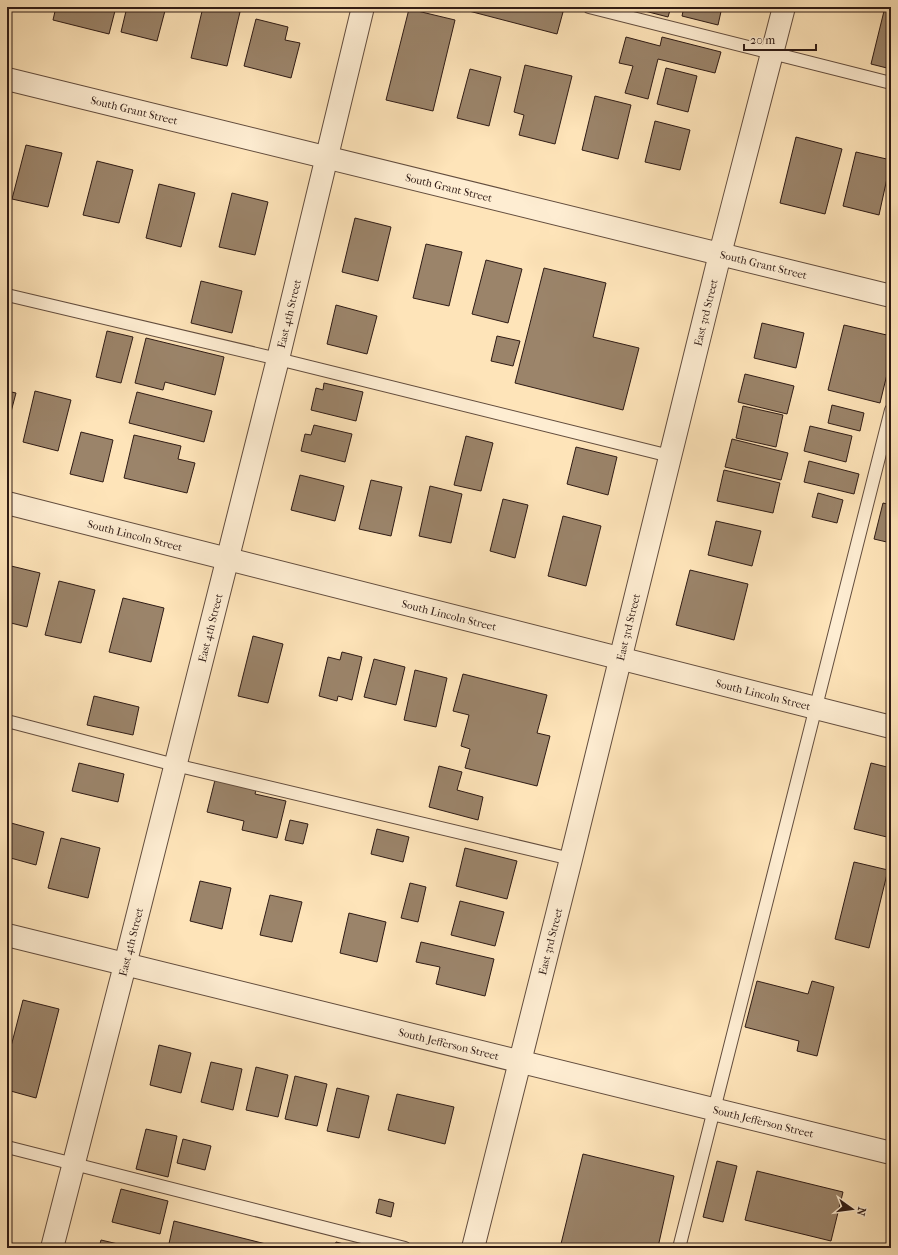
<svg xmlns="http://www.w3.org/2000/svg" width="898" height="1255" viewBox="0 0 898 1255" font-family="'IM FELL French Canon',serif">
  <rect width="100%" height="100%" fill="#fee4b9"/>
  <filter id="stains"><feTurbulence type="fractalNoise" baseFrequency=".005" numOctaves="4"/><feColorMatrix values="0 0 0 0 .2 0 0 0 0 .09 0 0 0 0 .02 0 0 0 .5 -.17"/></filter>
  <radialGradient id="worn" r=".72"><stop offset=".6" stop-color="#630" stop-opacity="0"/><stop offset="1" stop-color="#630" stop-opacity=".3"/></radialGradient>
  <path fill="#9b846a" stroke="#2f1b15" d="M56,7H116L109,34L53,20Z
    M127,7H166L157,41L121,32Z
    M203,7H218L240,12L227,66L191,58Z
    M466,7H546L563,12L557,34L465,10Z
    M638,7H671L668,17L637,9Z
    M684,7H722L718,25L682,16Z
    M885,7H891V69L871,64Z
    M409,9L455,20L433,111L386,100Z
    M256,19L288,27L285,40L300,43L291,78L244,66Z
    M626,37L660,46L662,37L721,52L715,73L658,59L648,99L625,93L633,66L619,63Z
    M525,65L572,76L555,144L519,135L524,115L514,112Z
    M666,68L697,76L688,112L657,104Z
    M470,69L501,77L489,126L457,118Z
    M595,96L631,105L618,159L582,150Z
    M655,121L690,130L680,170L645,162Z
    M796,137L842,149L825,214L780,203Z
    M26,145L62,153L48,207L12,199Z
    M856,152L891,160L879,215L843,206Z
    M97,161L133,170L119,223L83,215Z
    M159,184L195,193L181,247L146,238Z
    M232,193L268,202L255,255L219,247Z
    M355,218L391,227L378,281L342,272Z
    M426,244L462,252L449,306L413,298Z
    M486,260L522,269L508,323L472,314Z
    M544,268L606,283L593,337L639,348L623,410L515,383Z
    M201,281L242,291L232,333L191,323Z
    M336,305L377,316L367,354L327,344Z
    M762,323L804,333L796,368L754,358Z
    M844,325L891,336V358L880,403L828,390Z
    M107,331L133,337L121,383L96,377Z
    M497,336L520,341L513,366L491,361Z
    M146,338L224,357L215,395L165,382L163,390L135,383Z
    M745,374L794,386L787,414L738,402Z
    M324,383L363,392L356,421L311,410L316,388L323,390Z
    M7,391L16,393L7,427Z
    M35,391L71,400L58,451L23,442Z
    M137,392L212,411L204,442L129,423Z
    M832,405L864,413L860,431L828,423Z
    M743,406L783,415L776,447L736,438Z
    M314,425L352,434L345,462L301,451L305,434L311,435Z
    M810,426L852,436L846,462L804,451Z
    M81,432L113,440L103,482L70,474Z
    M134,435L181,446L178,459L195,463L187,493L124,478Z
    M466,436L493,443L481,491L454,485Z
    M732,439L788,453L781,480L725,467Z
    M576,447L617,457L608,495L567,484Z
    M809,461L859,474L854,494L804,482Z
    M724,470L780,483L773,513L717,501Z
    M300,475L344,486L335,521L291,510Z
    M371,480L402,487L391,536L359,529Z
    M430,486L462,494L451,543L419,536Z
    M818,493L843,500L837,523L812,517Z
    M503,499L528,505L515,558L490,551Z
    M883,503L891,505V543L874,539Z
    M563,516L601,526L586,586L548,576Z
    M716,521L761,531L752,566L708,555Z
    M7,565L40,573L27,627L7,622Z
    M690,570L748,584L734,640L676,625Z
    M59,581L95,590L81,643L45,635Z
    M123,598L164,608L151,662L109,652Z
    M253,636L283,644L268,703L238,696Z
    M342,652L362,657L352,700L338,696L337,701L319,696L328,657L340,660Z
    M374,659L405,667L396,705L364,697Z
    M415,670L447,678L436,727L404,720Z
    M463,674L547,695L537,733L550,736L537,786L465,768L470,749L461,746L469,715L453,711Z
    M94,696L139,707L133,735L87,725Z
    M79,763L124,774L118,802L72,791Z
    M871,763L891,768V838L854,829Z
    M439,766L462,772L457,790L483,797L478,820L429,807Z
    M215,780L256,790L255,794L286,801L277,838L242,830L244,821L207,812Z
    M290,820L308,824L303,844L285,840Z
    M11,823L44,832L36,865L7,857V839Z
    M377,829L409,837L403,862L371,854Z
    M61,838L100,848L88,898L48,888Z
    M465,848L517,861L507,899L456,886Z
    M854,862L888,870L869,948L835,939Z
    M200,881L231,888L222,929L190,921Z
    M410,883L426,887L418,922L401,918Z
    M270,895L302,902L292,942L260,935Z
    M460,901L504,912L495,946L451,935Z
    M349,913L386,922L377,962L340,953Z
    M421,942L494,959L485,996L436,984L440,967L416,962Z
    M757,981L808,994L812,981L834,987L817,1056L797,1051L799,1041L745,1027Z
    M23,1000L59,1009L36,1098L7,1090V1062Z
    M159,1045L191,1053L181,1093L150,1085Z
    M211,1062L242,1069L233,1110L201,1102Z
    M256,1067L288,1075L278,1117L246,1110Z
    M295,1076L327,1084L317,1126L285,1119Z
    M337,1088L369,1096L359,1138L327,1131Z
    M397,1094L454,1107L445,1144L388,1130Z
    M146,1129L177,1136L168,1177L136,1169Z
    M183,1139L211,1146L205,1170L177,1163Z
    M583,1154L674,1176L658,1247L651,1246L650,1248H560Z
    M717,1161L737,1166L723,1222L703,1217Z
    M757,1171L843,1192L831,1241L745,1220Z
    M121,1189L168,1201L160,1234L112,1222Z
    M379,1199L394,1203L391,1217L376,1213Z
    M174,1221L282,1248H168Z
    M101,1240L118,1244L117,1248H99Z
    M336,1242L359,1248H334Z"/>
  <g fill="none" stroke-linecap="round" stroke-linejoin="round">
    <defs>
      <path id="service" d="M589,7L891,83
        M7,295L278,359L670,456
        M7,721L175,765L571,859
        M7,1147L405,1248
        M679,1248L891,410"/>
      <g id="minor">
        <path id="s1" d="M7,79L891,296"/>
        <path id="s2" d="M7,503L891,727"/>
        <path id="s3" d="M7,935L891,1153"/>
        <path id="s4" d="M52,1248L125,965L278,359L363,7"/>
        <path id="s5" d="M473,1248L571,859L720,254L784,7"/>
      </g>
    </defs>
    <use href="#service" stroke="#634d3e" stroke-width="14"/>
    <use href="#minor" stroke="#634d3e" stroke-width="24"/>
    <use href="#service" stroke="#feedd2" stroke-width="12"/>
    <use href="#minor" stroke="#feedd2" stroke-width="22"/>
  </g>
  <g text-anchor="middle" stroke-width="3" stroke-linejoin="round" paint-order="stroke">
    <g font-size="11" fill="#2f1b15" stroke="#feedd2">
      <text dy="4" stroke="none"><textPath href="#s1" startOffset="131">South Grant Street</textPath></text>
      <text dy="4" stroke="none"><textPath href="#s1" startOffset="455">South Grant Street</textPath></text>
      <text dy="4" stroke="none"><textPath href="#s1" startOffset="779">South Grant Street</textPath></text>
      <text dy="4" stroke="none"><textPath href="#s5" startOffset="964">East 3rd Street</textPath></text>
      <text dy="4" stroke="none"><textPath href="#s4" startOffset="964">East 4th Street</textPath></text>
      <text dy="4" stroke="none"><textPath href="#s2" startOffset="132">South Lincoln Street</textPath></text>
      <text dy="4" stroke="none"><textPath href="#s2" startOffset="456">South Lincoln Street</textPath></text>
      <text dy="4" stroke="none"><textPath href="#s5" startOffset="640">East 3rd Street</textPath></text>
      <text dy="4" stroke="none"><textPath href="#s4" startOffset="640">East 4th Street</textPath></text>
      <text dy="4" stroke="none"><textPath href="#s2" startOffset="780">South Lincoln Street</textPath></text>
      <text dy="4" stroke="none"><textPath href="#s4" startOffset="316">East 4th Street</textPath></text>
      <text dy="4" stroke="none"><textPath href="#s5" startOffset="316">East 3rd Street</textPath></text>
      <text dy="4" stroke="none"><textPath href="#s3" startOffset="455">South Jefferson Street</textPath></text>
      <text dy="4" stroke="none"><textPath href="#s3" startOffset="779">South Jefferson Street</textPath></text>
    </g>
  </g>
  <rect width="898" height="1255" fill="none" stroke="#fee4b9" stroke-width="24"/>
  <rect x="8" y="8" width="882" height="1239" fill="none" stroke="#2f1b15" stroke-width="2"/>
  <rect x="12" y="12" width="874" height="1231" fill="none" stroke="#2f1b15"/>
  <g transform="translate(852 1209) rotate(104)" stroke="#feedd2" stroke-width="3" paint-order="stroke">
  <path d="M0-3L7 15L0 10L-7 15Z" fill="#2f1b15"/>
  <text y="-6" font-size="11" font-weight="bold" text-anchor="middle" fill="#2f1b15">N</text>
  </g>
  <path d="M744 44v6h72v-6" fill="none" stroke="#2f1b15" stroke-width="2"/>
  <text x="750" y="44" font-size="12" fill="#2f1b15" stroke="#feedd2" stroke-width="3" paint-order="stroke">20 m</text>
  <rect width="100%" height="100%" filter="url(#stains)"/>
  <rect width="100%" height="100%" fill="url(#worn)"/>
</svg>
